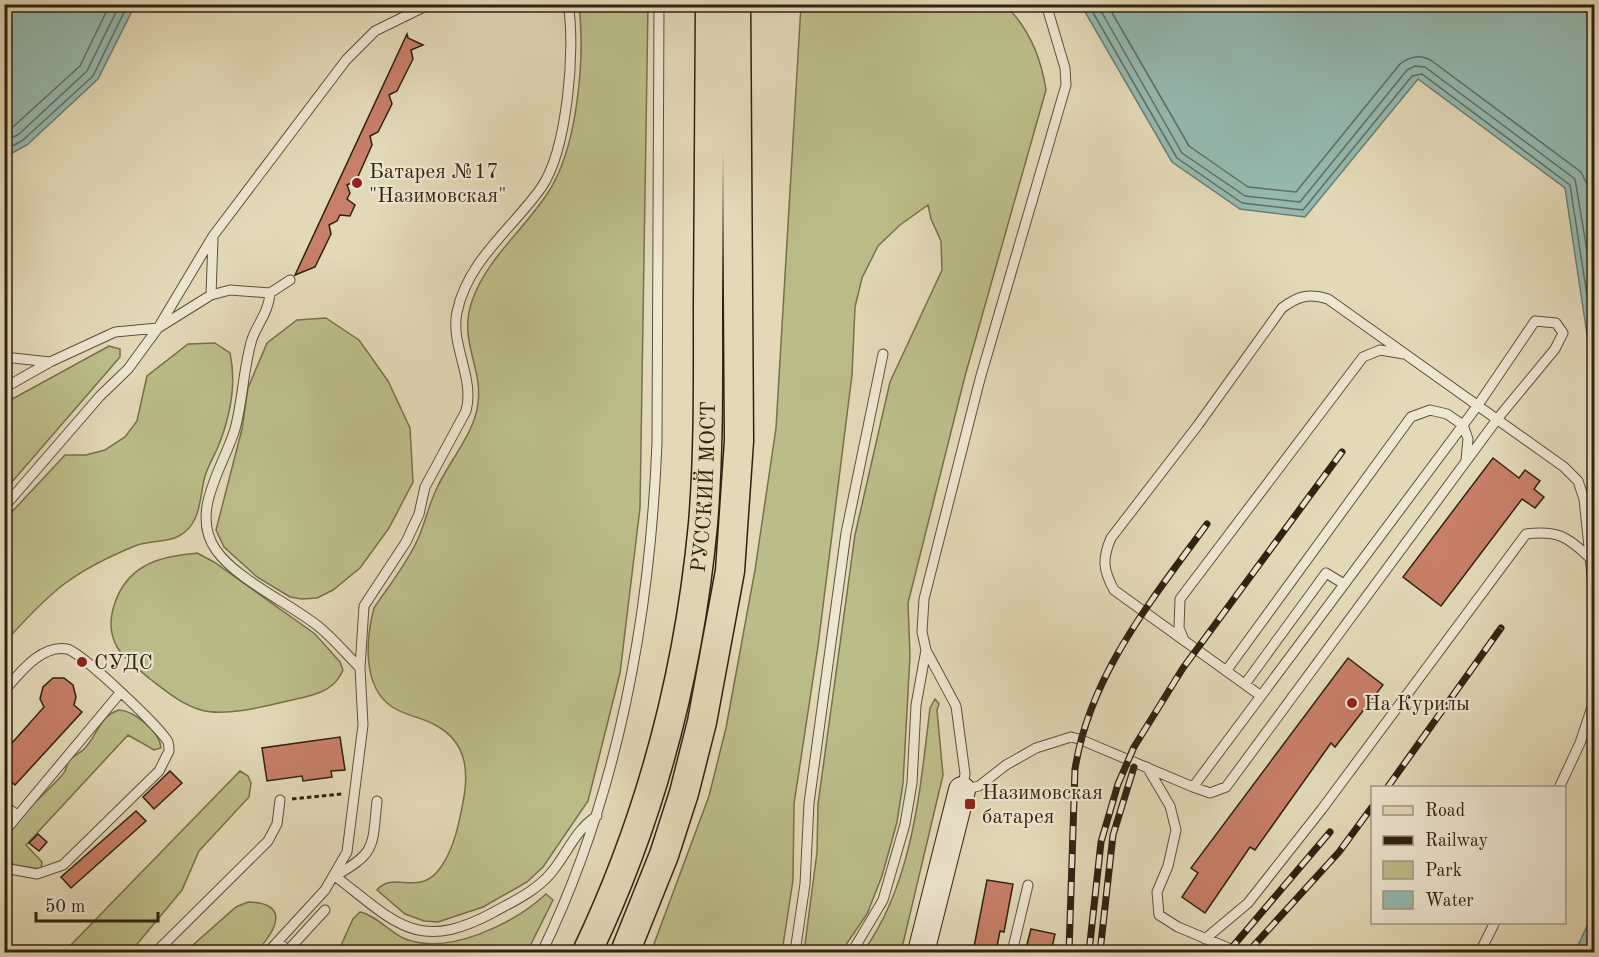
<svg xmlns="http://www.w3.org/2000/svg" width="1599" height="957" viewBox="0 0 1599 957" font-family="'Old Standard TT',serif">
  <rect width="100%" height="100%" fill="#e3d9b7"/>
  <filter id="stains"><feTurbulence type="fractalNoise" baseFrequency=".00333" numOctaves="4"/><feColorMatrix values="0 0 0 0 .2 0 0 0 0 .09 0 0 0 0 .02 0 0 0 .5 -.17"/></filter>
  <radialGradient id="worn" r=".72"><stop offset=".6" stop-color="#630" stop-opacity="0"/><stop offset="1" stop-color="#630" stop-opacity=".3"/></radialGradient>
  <path fill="#bbbd89" stroke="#76704c" stroke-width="1.5" d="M579,5H648L640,508L620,673L588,801L543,867L527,882L483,907L438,922L424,921L405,914L377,890C394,870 420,898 441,867C454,848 459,824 463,802C469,772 467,743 437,726C423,717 404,716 391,706C362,686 366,638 374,608C388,587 405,566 416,543C425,525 428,506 437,488C449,461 475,433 478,403C483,367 458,341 472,301C487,258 523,231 547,194C578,149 585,58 579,5Z
    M801,5H1005C1029,28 1041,57 1046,90L965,376L908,603L910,656L903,783L897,822L882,876L867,914L841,952H804L817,852L818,804L855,535L890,382L942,270L941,241L931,219L928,205L900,225L878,246L862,278L855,307L852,375L818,646L794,804L793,880L782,952H651L709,796L726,728L755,570L776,428Z
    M326,318L359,340L388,381L410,428L413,482L389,528L360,568L333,590L317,598L302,599L290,597L257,577L224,547L216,530L242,429L248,388L267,343L297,320Z
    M215,343L230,353C237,385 230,417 218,447C214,456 208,466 205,476C199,498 202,523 179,536C167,543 148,540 135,546C71,572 50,592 5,642L4,522L9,515L65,455H86L105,450L125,437L137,421L147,376L188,344Z
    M109,346L120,349V357L5,490V403Z
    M197,553L214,562L315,634L340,662L343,670C336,687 322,693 305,697C277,703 229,718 201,710C181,704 166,691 150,679C140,670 124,659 117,647C102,620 118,582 143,567C159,557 179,555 197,553Z
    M935,699L939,704L937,710L943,775L901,952H863C913,883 920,790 930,708Z
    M119,710C135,711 160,732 161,748L154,750L128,735L26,845L42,862L41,869L14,865L5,855C4,823 44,797 63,774C67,770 66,766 68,762C72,756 79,754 83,750C97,737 99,716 119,710Z
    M240,771L248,776L251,783L249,797L199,851L182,890L133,949L129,952H64Z
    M546,894L553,900L527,952H338L353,919L360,912C375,915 389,931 403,938C447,957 513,924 546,894Z
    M248,902C293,903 274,933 256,952H185L236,907Z"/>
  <path fill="#95bab1" stroke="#6d7d71" stroke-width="1.5" d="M5,4L135,5L98,79L27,145L5,157Z
    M1081,5H1594V381L1565,188L1418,79L1305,217L1240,209L1172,162Z
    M1594,911V952H1575Z"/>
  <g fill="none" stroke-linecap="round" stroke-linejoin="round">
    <path stroke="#626e60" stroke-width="1.5" d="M1088,4L1177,158L1242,203L1303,210L1412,76L1422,74L1570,185L1594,341
      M1097,4L1182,153L1245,196L1300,202L1407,70L1415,66L1425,67L1575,179L1594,292
      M1107,4L1189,146L1248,187L1296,192L1400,64C1410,56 1421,54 1432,61L1581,172L1587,184L1594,232
      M4,132L14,126L80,66L110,4
      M4,142L19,134L87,71L120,4
      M4,151L23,140L93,76L128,4"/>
  </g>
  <path fill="#c77f68" stroke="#302210" stroke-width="1.5" d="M407,34L408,38L423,45L411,50L413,59L397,91L389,95L392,104L378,132L370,136L372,145L356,181L347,185L350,193L347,199L355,205L350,216L340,215L337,221L329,225L331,234L315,267L295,275Z
    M1493,458L1519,478L1525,470L1540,481L1534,489L1544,497L1535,508L1522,499L1441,606L1403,577Z
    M1348,658L1383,685L1335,747L1331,743L1255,850L1250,847L1205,913L1182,897L1198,873L1191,868Z
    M53,678H64L73,685L76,697L74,705L82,712L15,785L4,775V764L10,758L4,752L44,707L40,699L43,687Z
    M340,737L345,770L331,771L332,777L303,781L302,776L267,781L262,748Z
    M170,771L182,783L154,809L143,797Z
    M136,811L146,821L71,888L61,877Z
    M38,834L47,842L39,851L29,843Z
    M987,880L1013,884L1004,932L1000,931L996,952H973Z
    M1031,929L1055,934L1051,952H1025Z"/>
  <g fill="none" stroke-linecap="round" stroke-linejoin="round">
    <defs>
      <path id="lane" d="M1046,4L1065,68L1066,85L980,379L924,599L922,632L926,650L956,706L965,774L962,790L979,786L1006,765L1036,748L1071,737L1079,739L1193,787L1210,793L1226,787L1498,418L1555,349L1563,333L1556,323L1535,321L1478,405L1193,787
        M270,293C269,311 258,323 252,339C243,369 243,400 235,429C224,466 189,512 216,550C236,579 289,603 318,626C333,638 346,654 360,668
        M211,295L213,239
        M4,357L50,362
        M4,388L50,362L115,332L158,328L213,236L346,60L375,31L430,4
        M4,507L100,396L128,369L158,328L211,295L230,290L270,293L290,280
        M1184,640L1179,628L1180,599L1363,357L1380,350L1404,354
        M1226,671L1411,417L1430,410L1447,414L1463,425L1468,439L1466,460
        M1245,684L1326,573L1344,584
        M4,691C19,674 41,644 67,649C80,651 161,728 168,742C169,745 169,748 169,751L159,771L63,865L37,874L4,868
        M1261,696L1114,590C1103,570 1102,559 1111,538L1198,425L1282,308C1298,296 1309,293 1328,299L1564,467L1578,481L1584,499L1594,595
        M4,733V745
        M1147,767L1170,806L1176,830L1168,866L1157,892L1159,915L1178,927L1238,952
        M1559,788L1580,743L1594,701
        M4,805L17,815
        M4,832L120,693
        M335,876C395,922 417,954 494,912C514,901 536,891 551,873C567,854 575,830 597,816
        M335,876C377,852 372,847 377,801
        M1205,939L1248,903L1322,809L1526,534C1558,530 1568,537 1590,558
        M278,942L286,949L291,947L325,910
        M156,952L268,841L277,824L280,800
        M268,952L325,890L347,852L363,725L360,668L364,606L406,542L419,514L425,487L466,411C475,378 450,345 457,312C468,260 512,229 541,188C567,151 576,49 568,4
        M542,952C618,795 650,617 657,443L659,4
        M795,952L805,884L809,803L846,533L883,354
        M852,952L883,900L905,824L912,783L916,705L926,650
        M1012,952L1028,885
        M1480,952L1495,922"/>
      <path id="secondary" d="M921,952L962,790"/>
      <g id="primary">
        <path id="s1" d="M587,952C651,818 689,672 703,524C709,451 708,378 708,305C709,205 709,105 710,4"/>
        <path d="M625,952L664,855L684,793L702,722L730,571L739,441L736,4"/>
      </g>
    </defs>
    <use href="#lane" stroke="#5d503a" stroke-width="11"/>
    <use href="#secondary" stroke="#302210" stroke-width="28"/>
    <use href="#primary" stroke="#302210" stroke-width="31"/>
    <path stroke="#302210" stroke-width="3" stroke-dasharray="4.5 3" stroke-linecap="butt" d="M292,799L342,794"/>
    <use href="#lane" stroke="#ede6d0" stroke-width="9"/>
    <use href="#secondary" stroke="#ede6d0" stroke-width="26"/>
    <use href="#primary" stroke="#e3d9b7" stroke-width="28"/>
    <defs>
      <path id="rail" d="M1387,788L1501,628
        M1069,952L1075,769C1090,674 1152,600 1207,524
        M1089,952L1101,842L1118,784L1134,747L1183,668L1342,452
        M1100,952L1113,835L1134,767
        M1228,952L1330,832
        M1248,952L1339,852L1372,807"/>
    </defs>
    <use href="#rail" stroke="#302210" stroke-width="7"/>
    <use href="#rail" stroke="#ede6d0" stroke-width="4.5" stroke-dasharray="14" stroke-linecap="butt"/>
  </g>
  <g fill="#8f2418" stroke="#ede6d0" stroke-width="2">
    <circle cx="357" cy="183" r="6"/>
    <circle cx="82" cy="662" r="6"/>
    <circle cx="1352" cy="703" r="6"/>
    <rect x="964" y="798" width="12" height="12" rx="3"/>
  </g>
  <g text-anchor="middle" stroke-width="4.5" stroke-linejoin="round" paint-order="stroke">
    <g font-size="21" fill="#302210" stroke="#ede6d0" text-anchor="start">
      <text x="369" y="178">Батарея №17<tspan x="369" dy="24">"Назимовская"</tspan></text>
      <text x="94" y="669">СУДС</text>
      <text x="1364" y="710">На Курилы</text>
      <text x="982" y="799">Назимовская<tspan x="982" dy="24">батарея</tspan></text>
    </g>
    <g font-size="21" fill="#302210" stroke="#ede6d0">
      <text dy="7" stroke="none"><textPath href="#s1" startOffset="483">РУССКИЙ МОСТ</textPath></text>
    </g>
  </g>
  <rect width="1599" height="957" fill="none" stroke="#e3d9b7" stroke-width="24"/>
  <rect x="6" y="6" width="1587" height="945" fill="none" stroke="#302210" stroke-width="3"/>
  <rect x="12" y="12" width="1575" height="933" fill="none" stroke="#302210" stroke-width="1.5"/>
  <rect x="1371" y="786" width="195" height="138" fill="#ede6d0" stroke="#a19883" stroke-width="1.5"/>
  <rect x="1383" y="806" width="30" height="9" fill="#e3d9b7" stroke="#a19883" stroke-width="1.5"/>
  <text x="1425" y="816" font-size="18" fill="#302210">Road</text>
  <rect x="1383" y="836" width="30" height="9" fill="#302210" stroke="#a19883" stroke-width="1.5"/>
  <text x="1425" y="846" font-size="18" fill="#302210">Railway</text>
  <rect x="1383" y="861" width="30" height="18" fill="#bbbd89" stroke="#a19883" stroke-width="1.5"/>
  <text x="1425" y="876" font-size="18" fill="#302210">Park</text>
  <rect x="1383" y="891" width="30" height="18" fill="#95bab1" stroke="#a19883" stroke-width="1.5"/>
  <text x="1425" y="906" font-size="18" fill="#302210">Water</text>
  <path d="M36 912v9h122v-9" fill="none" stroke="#302210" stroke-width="3"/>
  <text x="45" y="912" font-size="18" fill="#302210" stroke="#ede6d0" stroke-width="4.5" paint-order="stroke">50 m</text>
  <rect width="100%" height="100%" filter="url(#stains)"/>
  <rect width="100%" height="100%" fill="url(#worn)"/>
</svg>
